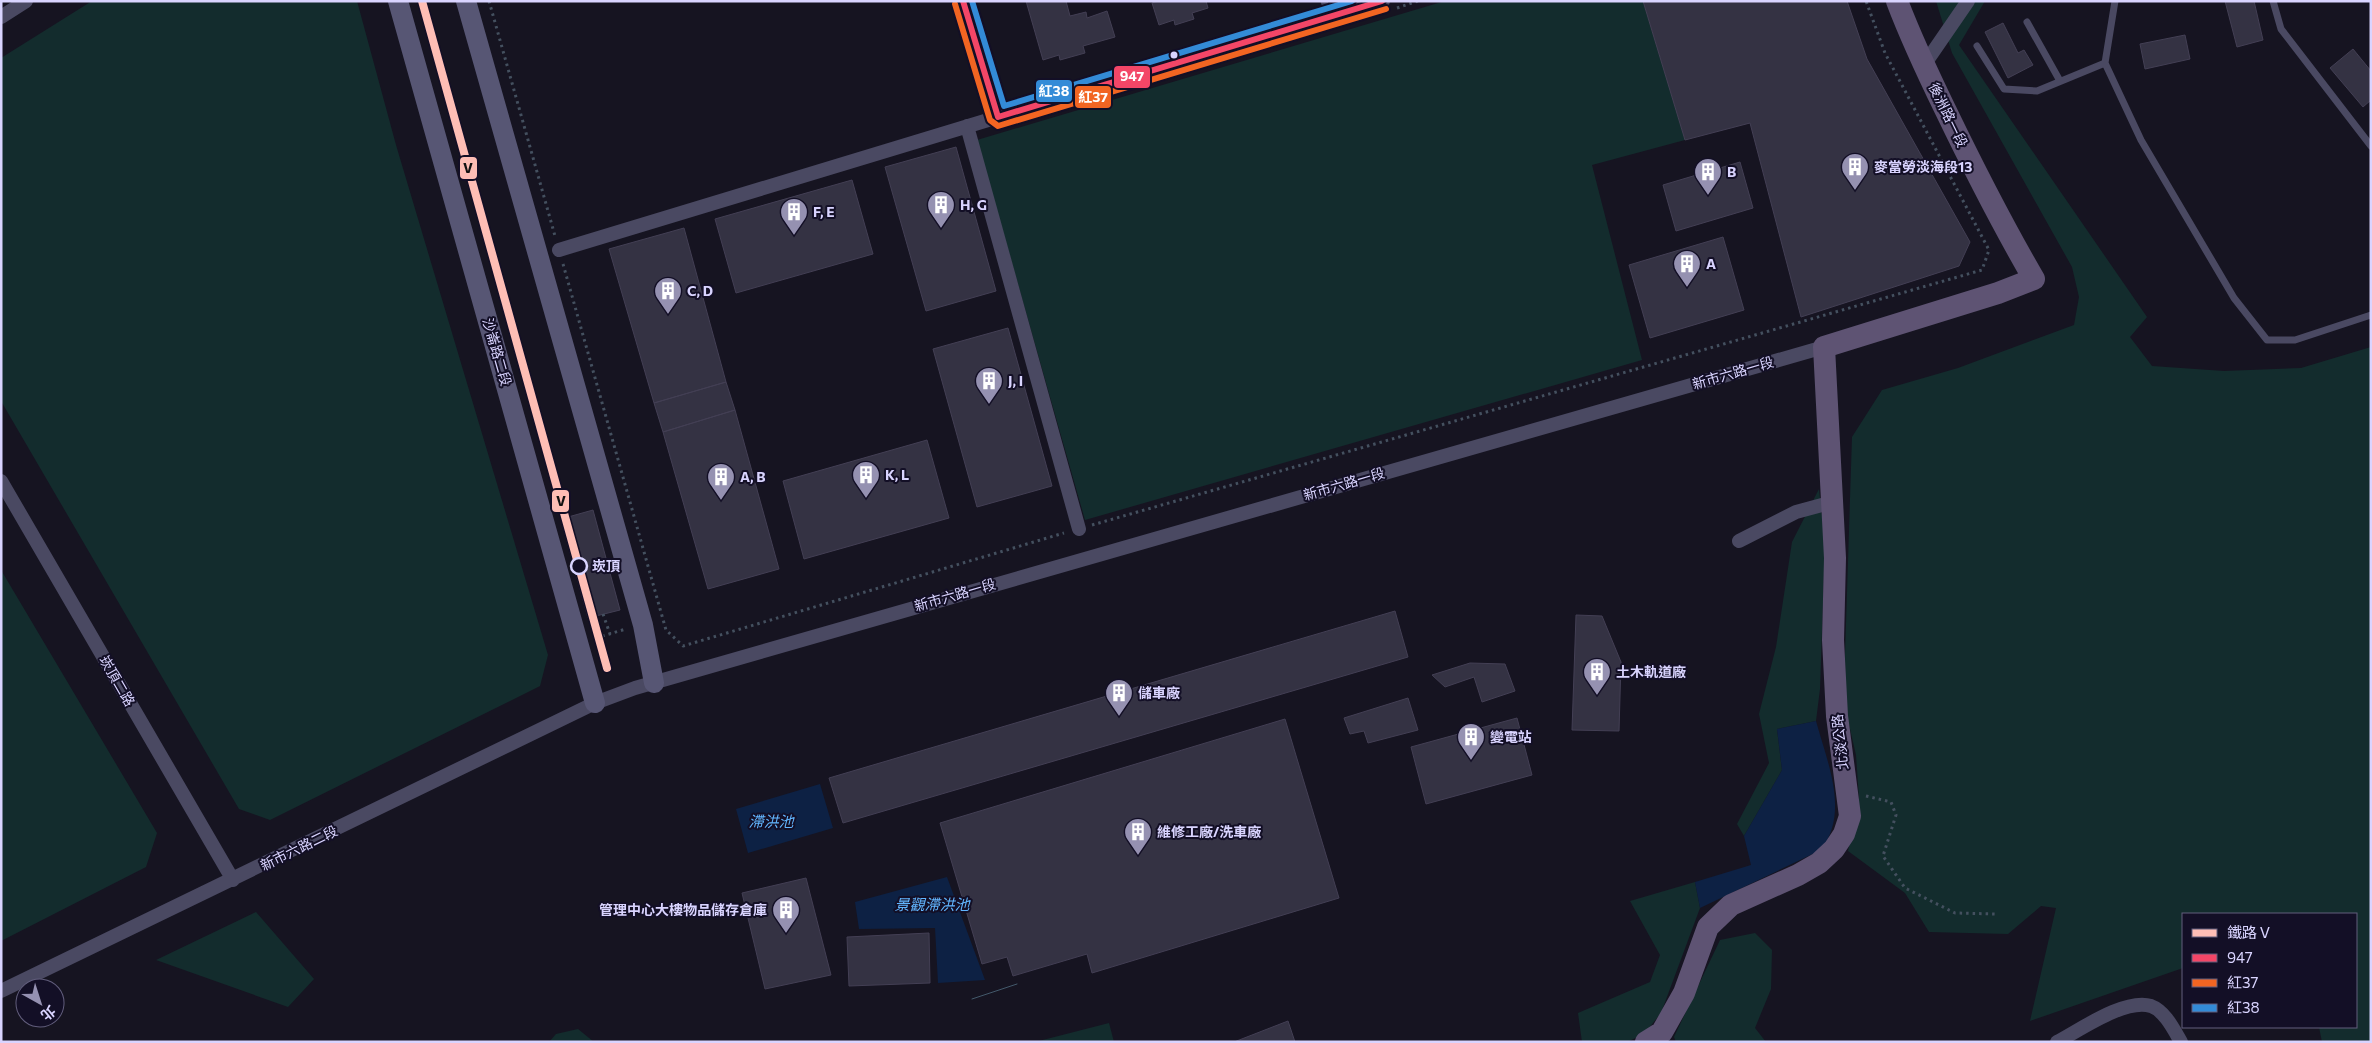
<svg xmlns="http://www.w3.org/2000/svg" width="2372" height="1043" viewBox="0 0 2372 1043" font-family="Commissioner,'Noto Sans TC',sans-serif">
  <rect width="100%" height="100%" fill="#161421"/>
  <path fill="#132c2d" d="M92,1H357L396,145L548,655L540,686L270,820L239,809L1,401V58Z
    M1445,1H1643L1685,140L1592,165L1642,360L1085,520L977,140Z
    M1936,1H1985L1959,45L2147,317L2130,337L2152,366L2224,371L2301,368L2371,347V1042H2322L2319,1027H2356V914H2183V968L2030,1021L2056,908L2041,906L2008,934L1929,932L1905,893L1848,851L1859,798L1856,755L1846,711L1845,655L1852,437L1882,390L1958,368L2074,325L2079,297L2072,267L1952,53Z
    M1819,489L1825,544L1820,689L1816,721L1777,729L1782,770L1744,836L1737,824L1769,763L1759,714L1776,647L1792,542Z
    M1,570L157,833L146,867L1,941Z
    M1695,882L1700,908L1661,1013L1644,1034L1627,1042H1582L1578,1013L1650,982L1660,955L1630,901Z
    M256,912L314,979L288,1007L156,960Z
    M1755,933L1772,950L1771,989L1755,1028L1766,1042H1676L1674,1037L1720,940Z
    M1109,1023L1114,1042H1035Z
    M578,1029L594,1042H549L556,1034Z"/>
  <path fill="#0d2144" d="M1816,721C1827,762 1850,812 1821,850L1700,908L1695,882L1751,865L1744,836L1782,770L1777,729Z
    M820,784L833,828L748,853L736,809Z
    M947,877L985,980L938,983L935,928L859,929L855,902Z"/>
  <path fill="#343243" stroke="#433f54" d="M1026,1H1066L1070,16L1086,12L1087,18L1107,11L1115,37L1083,46L1085,53L1060,60L1059,55L1043,60Z
    M1159,1H1206L1208,8L1192,13L1194,19L1175,25L1174,20L1159,25L1152,3Z
    M1643,1H1847L1867,59L1970,242L1959,266L1801,317L1750,123L1685,140Z
    M2225,1H2254L2263,40L2237,47Z
    M2003,23L2018,53L2024,50L2033,65L2008,78L1985,32Z
    M2185,35L2190,59L2145,69L2140,44Z
    M2353,49L2371,71V100L2363,107L2330,68Z
    M956,147L996,291L926,311L885,167Z
    M1740,162L1753,208L1676,231L1663,185Z
    M852,180L873,254L736,293L715,219Z
    M684,228L726,382L654,403L609,249Z
    M1723,237L1744,310L1650,338L1629,265Z
    M1008,328L1052,486L977,507L933,349Z
    M726,382L735,410L663,432L654,403Z
    M735,410L779,569L708,589L663,432Z
    M927,440L949,518L804,559L783,481Z
    M593,510L620,610L588,618L561,519Z
    M1395,611L1408,657L843,823L829,778Z
    M1576,615L1602,616L1621,662L1619,731L1572,730Z
    M1470,663L1505,664L1515,691L1482,702L1474,677L1445,687L1432,675Z
    M1408,698L1418,730L1368,743L1364,731L1350,734L1344,718Z
    M1517,718L1532,775L1426,804L1411,747Z
    M1285,719L1339,898L1092,973L1087,954L1013,976L1007,957L982,964L940,823Z
    M806,878L831,975L765,989L742,893Z
    M929,933L930,983L849,986L847,937Z
    M1288,1021L1295,1042H1234Z"/>
  <g fill="none" stroke-linecap="round" stroke-linejoin="round">
    <path stroke="#44505f" stroke-width="3" stroke-dasharray="2.5 4" stroke-linecap="butt" d="M489,1L555,236
      M1397,8L1418,1
      M563,264L666,630L683,646L1064,533
      M1092,525L1982,270L1989,250L1885,53L1866,1
      M603,614L610,634
      M596,638L626,629
      M1866,796L1891,802L1896,815L1883,856L1905,888L1955,913L1997,914"/>
    <path stroke="#4a4962" stroke-width="7" d="M1324,1L1330,18
      M2115,1L2105,63L2141,140L2234,298L2267,340H2295L2371,315
      M2273,1L2281,29L2371,146
      M2027,22L2060,81
      M1977,46L2004,89L2037,91L2105,63"/>
    <path stroke="#4a4962" stroke-width="14" d="M963,1L998,117L1383,1
      M1,17L26,1
      M1924,65L1968,1
      M967,126L1079,529
      M559,250L998,117
      M1,481L233,880
      M1739,541L1796,512L1833,502
      M1,991L595,703L635,688L1824,347
      M2057,1042C2080,1030 2125,998 2151,1006C2165,1011 2174,1030 2181,1042"/>
    <path stroke="#575674" stroke-width="20" d="M398,1L595,703
      M466,1L643,625L654,683"/>
    <path stroke="#5e5373" stroke-width="22" d="M1646,1042L1662,1032L1684,993L1708,927L1731,905L1798,875L1819,863L1834,849L1844,834L1850,816L1837,716L1833,640L1835,558L1824,347L1998,293L2034,279C2002,224 1973,167 1945,109C1928,74 1911,38 1897,1"/>
    <path stroke="#43596b" stroke-width="1" d="M972,999L1017,984"/>
    <defs>
      <path id="bus-1" d="M963,1L998,117L1382,1"/>
      <path id="bus-2" d="M955,4L990,120L998,126L1386,9"/>
      <path id="bus-3" d="M972,1L1004,106L1352,1"/>
    </defs>
    <use href="#bus-1" stroke="#130f26" stroke-width="10"/>
    <use href="#bus-2" stroke="#130f26" stroke-width="10"/>
    <use href="#bus-3" stroke="#130f26" stroke-width="10"/>
    <use href="#bus-1" stroke="#f34667" stroke-width="6"/>
    <use href="#bus-2" stroke="#f26522" stroke-width="6"/>
    <use href="#bus-3" stroke="#338bd7" stroke-width="6"/>
    <defs>
      <path id="rail-1" d="M422,1L607,668"/>
    </defs>
    <use href="#rail-1" stroke="#130f26" stroke-width="11"/>
    <use href="#rail-1" stroke="#febeb5" stroke-width="8"/>
  </g>
  <defs>
    <symbol id="building-pin" viewBox="-11 -11 22 30"><path d="M0 17L-7.5 6A9.5 9.5 0 1 1 7.5 6Z" fill="#9591b1" stroke="#130f26"/><path d="M-4-6H4V6H1V3H-1V6H-4ZM-2.5-4.3h1.7v1.8h-1.7ZM.8-4.3h1.7v1.8H.8ZM-2.5-1h1.7V.8h-1.7ZM.8-1h1.7V.8H.8Z" fill="#fff"/></symbol>
  </defs>
  <g fill-rule="evenodd">
    <use href="#building-pin" x="1839" y="151" width="32" height="43"/>
    <use href="#building-pin" x="1692" y="156" width="32" height="43"/>
    <use href="#building-pin" x="925" y="189" width="32" height="43"/>
    <use href="#building-pin" x="778" y="196" width="32" height="43"/>
    <use href="#building-pin" x="1671" y="248" width="32" height="43"/>
    <use href="#building-pin" x="652" y="275" width="32" height="43"/>
    <use href="#building-pin" x="973" y="365" width="32" height="43"/>
    <use href="#building-pin" x="850" y="459" width="32" height="43"/>
    <use href="#building-pin" x="705" y="461" width="32" height="43"/>
    <use href="#building-pin" x="1581" y="656" width="32" height="43"/>
    <use href="#building-pin" x="1103" y="677" width="32" height="43"/>
    <use href="#building-pin" x="1455" y="721" width="32" height="43"/>
    <use href="#building-pin" x="1122" y="816" width="32" height="43"/>
    <use href="#building-pin" x="770" y="894" width="32" height="43"/>
  </g>
  <circle fill="#d9d4ff" stroke="#130f26" stroke-width="2" cx="1174" cy="55" r="4.5"/>
  <circle fill="#130f26" stroke="#d9d4ff" stroke-width="2.5" cx="579" cy="566" r="8"/>
  <g text-anchor="middle" stroke-width="4" stroke-linejoin="round" paint-order="stroke">
    <g font-size="14" fill="#d9d4ff" stroke="#130f26">
      <text transform="translate(1948 115) rotate(64)" y="5">後洲路一段</text>
      <text transform="translate(497 352) rotate(74)" y="5">沙崙路二段</text>
      <text transform="translate(1733 373) rotate(-16)" y="5">新市六路一段</text>
      <text transform="translate(1344 484) rotate(-16)" y="5">新市六路一段</text>
      <text transform="translate(955 595) rotate(-16)" y="5">新市六路一段</text>
      <text transform="translate(117 681) rotate(60)" y="5">崁頂二路</text>
      <text transform="translate(1840 742) rotate(-96)" y="5">北淡公路</text>
      <text transform="translate(299 848) rotate(-26)" y="5">新市六路二段</text>
    </g>
    <g font-size="14" font-weight="bold" fill="#d9d4ff" stroke="#130f26" text-anchor="start">
      <text x="1874" y="172">麥當勞淡海段13</text>
      <text x="1727" y="177">B</text>
      <text x="960" y="210">H, G</text>
      <text x="813" y="217">F, E</text>
      <text x="1706" y="269">A</text>
      <text x="687" y="296">C, D</text>
      <text x="1008" y="386">J, I</text>
      <text x="885" y="480">K, L</text>
      <text x="740" y="482">A, B</text>
      <text x="1616" y="677">土木軌道廠</text>
      <text x="1138" y="698">儲車廠</text>
      <text x="1490" y="742">變電站</text>
      <text x="1157" y="837">維修工廠/洗車廠</text>
      <text x="767" y="915" text-anchor="end">管理中心大樓物品儲存倉庫</text>
    </g>
    <g font-size="14" font-weight="bold" fill="#d9d4ff" stroke="#130f26" text-anchor="start">
      <text x="592" y="571">崁頂</text>
    </g>
    <g font-size="15" font-style="italic" fill="#62b6ff" stroke="#130f26">
      <text x="771" y="827">滯洪池</text>
      <text x="932" y="910">景觀滯洪池</text>
    </g>
  </g>
  <g stroke="#130f26" stroke-width="2">
    <rect x="1113" y="65" width="38" height="24" rx="5" fill="#f34667"/>
    <rect x="1035" y="79" width="38" height="24" rx="5" fill="#338bd7"/>
    <rect x="1074" y="85" width="38" height="24" rx="5" fill="#f26522"/>
    <rect x="459" y="156" width="19" height="24" rx="5" fill="#febeb5"/>
    <rect x="551" y="489" width="19" height="24" rx="5" fill="#febeb5"/>
  </g>
  <g font-size="14" text-anchor="middle" font-weight="bold" fill="#fff">
    <text x="1132" y="81">947</text>
    <text x="1054" y="96">紅38</text>
    <text x="1093" y="102">紅37</text>
  </g>
  <g font-size="14" text-anchor="middle" font-weight="bold" fill="#111">
    <text x="468" y="173">V</text>
    <text x="561" y="506">V</text>
  </g>
  <rect width="2372" height="1043" fill="none" stroke="#d9d4ff" stroke-width="5"/>
  <rect x="2182" y="913" width="175" height="115" fill="#130f26" stroke="#625e7d"/>
  <rect x="2192" y="929" width="25" height="8" fill="#febeb5" stroke="#625e7d"/>
  <text x="2227" y="938" font-size="15" fill="#d9d4ff">鐵路 V</text>
  <rect x="2192" y="954" width="25" height="8" fill="#f34667" stroke="#625e7d"/>
  <text x="2227" y="963" font-size="15" fill="#d9d4ff">947</text>
  <rect x="2192" y="979" width="25" height="8" fill="#f26522" stroke="#625e7d"/>
  <text x="2227" y="988" font-size="15" fill="#d9d4ff">紅37</text>
  <rect x="2192" y="1004" width="25" height="8" fill="#338bd7" stroke="#625e7d"/>
  <text x="2227" y="1013" font-size="15" fill="#d9d4ff">紅38</text>
  <g transform="translate(40 1003) rotate(141)"><circle r="24" fill="#130f26" stroke="#625e7d"/>
  <path d="M0-4L9 19L0 12L-9 19Z" fill="#9591b1"/>
  <text y="-8" font-size="14" font-weight="bold" text-anchor="middle" fill="#d9d4ff">北</text>
  </g>
</svg>
